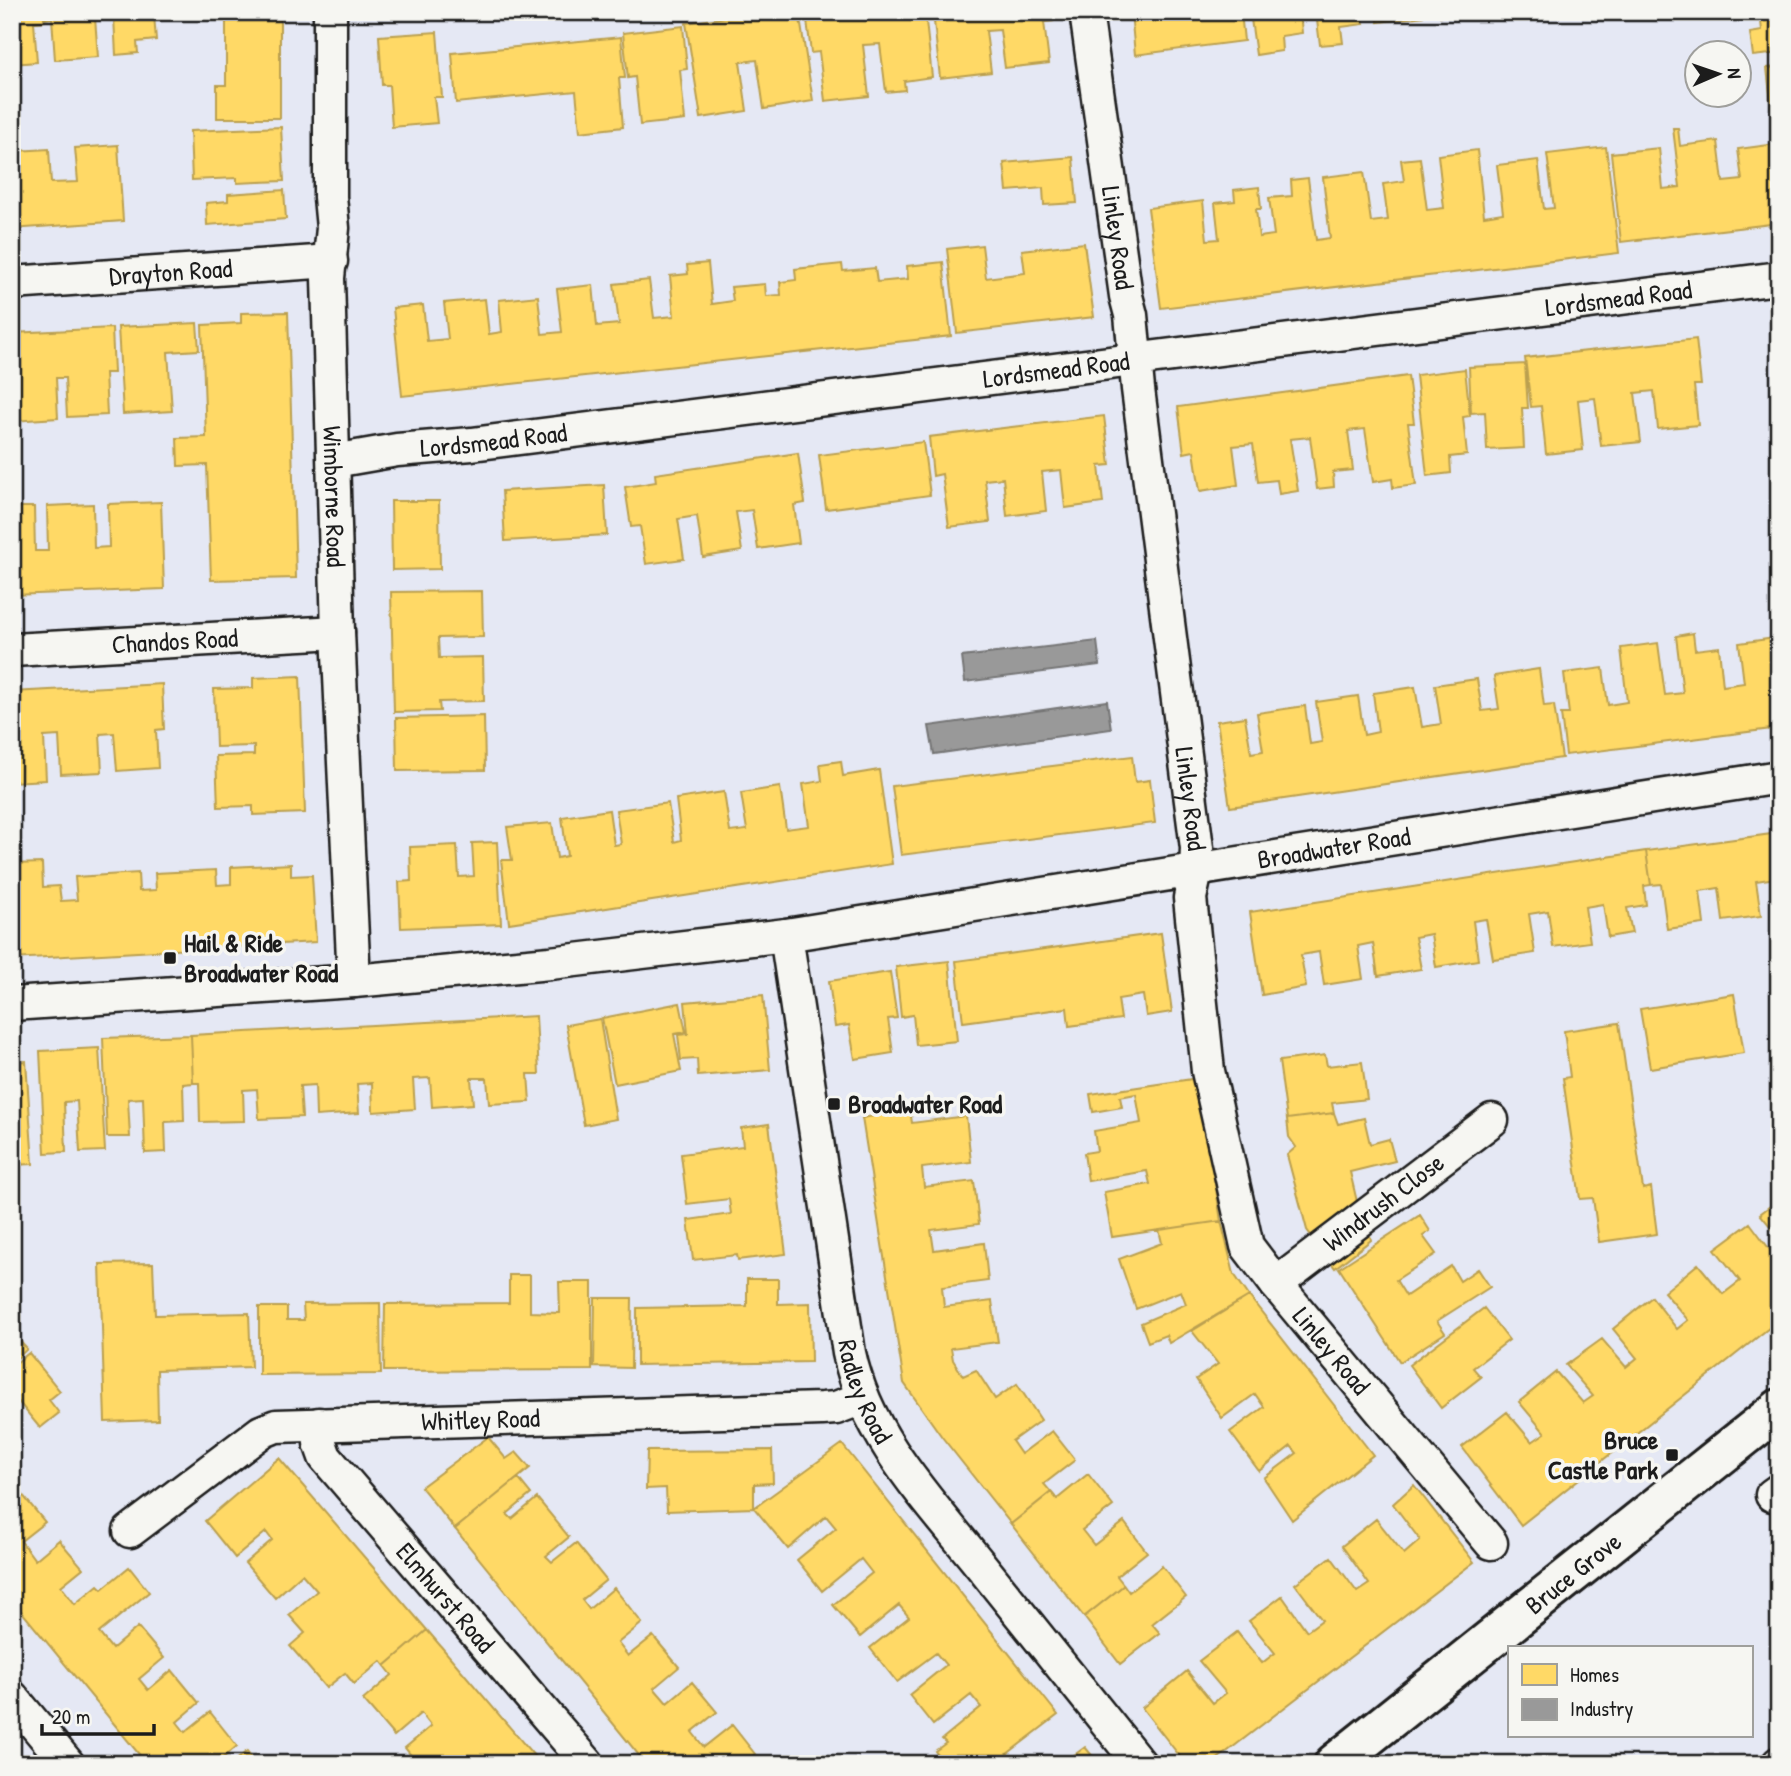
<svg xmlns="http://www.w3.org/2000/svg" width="1791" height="1776" viewBox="0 0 1791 1776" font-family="'Patrick Hand',sans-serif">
  <rect width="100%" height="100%" fill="#e5e8f4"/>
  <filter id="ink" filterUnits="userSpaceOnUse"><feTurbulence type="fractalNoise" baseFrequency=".0143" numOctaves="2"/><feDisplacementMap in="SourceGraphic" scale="14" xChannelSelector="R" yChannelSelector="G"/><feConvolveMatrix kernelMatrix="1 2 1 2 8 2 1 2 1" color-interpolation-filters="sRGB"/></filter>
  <g filter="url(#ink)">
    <path fill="#ffd966" stroke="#bba050" stroke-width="2" d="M12,12H44V21L34,22L37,62L12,64Z
      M45,12H166V14L154,15L156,40L137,42L138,53L116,55L114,17L95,18L98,57L55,60L52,18L46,19Z
      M226,12H280V118H217V85H226Z
      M759,12H799L813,101L764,109L757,60L740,62L747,111L701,118L686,23Z
      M806,12H925L932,77L904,81L905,90L886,92L880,44L863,45L869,96L825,101L819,52L811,53Z
      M933,12H1052L1053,21L1044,22L1049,63L1005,68L1000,30L986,31L991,72L940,78Z
      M1122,12H1241L1244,41L1135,55L1131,12Z
      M1250,12H1300L1302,33L1281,36L1282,51L1256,55Z
      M1316,12H1362L1364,24L1341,27L1343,43L1320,45Z
      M1377,12H1423V16L1378,22Z
      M1440,12H1474L1440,16Z
      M1502,12H1540L1502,17Z
      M1760,12H1779V53L1753,56L1750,33L1762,31Z
      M683,26L687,69L680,70L685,120L640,125L635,77L628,78L623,33Z
      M437,32L442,97H434L437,123L392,127L389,85H382L379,36Z
      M621,37L625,78H619L623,127L580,132L576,91L456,103L452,53Z
      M1779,67V111L1772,112L1767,68Z
      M281,127L284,181L237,183V178L192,180L190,131Z
      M1673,128H1678L1680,146L1718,141L1723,182L1742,180L1738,149L1777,144L1779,223L1621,242L1611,153L1659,148L1663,189L1680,187Z
      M118,145L123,221L12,229V182L19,181L16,151L49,149L51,183L78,182L75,148Z
      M1606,147L1619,253L1161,308L1148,208L1203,201L1207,240L1219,239L1215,203L1235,201L1234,190L1259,187L1261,209H1256L1259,237L1274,235L1269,198L1292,196L1291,180L1308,178L1316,240L1330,238L1323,177L1364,172L1371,222L1388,220L1383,184L1404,181L1401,160L1420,158L1427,210L1444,208L1438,155L1477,150L1484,216L1503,213L1497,165L1538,160L1544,209L1554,208L1547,154Z
      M1073,157L1077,203L1044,205L1043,188L1007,191L1004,163Z
      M284,190L286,219L207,225L206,203L228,201V194Z
      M1084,243L1094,317L957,333L947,249L982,245L986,278L1025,273L1022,250Z
      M943,262L951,336L402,396L393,308L423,305L427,341L448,339L444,303L485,299L489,334L502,332L499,300L538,296L542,334L562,332L557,289L593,285L597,326L619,324L614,284L649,280L654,318L674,316L670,276L688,274L687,265L708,263L712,304L733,301L731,287L765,284L766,296L781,295L780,282L796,280L795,269L842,264L843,271L875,268L877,282L908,279L907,266Z
      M288,312L296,578L211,580L207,465L178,466L177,438L206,437L202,325L241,323V313Z
      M197,323L199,350L168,352L172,411L123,414L118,327Z
      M112,328L114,373H105L107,415L67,417L65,378H56L58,418L12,421V333Z
      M1696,339L1701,385H1694L1698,425L1658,429L1654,391L1635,393L1641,442L1601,446L1595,398L1578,400L1583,450L1546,454L1541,406L1531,407L1525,358Z
      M1525,364L1528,408H1522L1524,448L1487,450L1485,412L1471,413L1469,367Z
      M1465,369L1470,416L1463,417L1467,455L1450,457L1451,473L1427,476L1416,375Z
      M1408,376L1414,423H1408L1416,485L1393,488L1392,479L1373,482L1365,429L1348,431L1353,470L1333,472L1334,487L1317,489L1310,437L1290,439L1298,491L1279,494L1277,480L1258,482L1253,444L1233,446L1238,485L1200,491L1194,451L1184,453L1178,407Z
      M1104,416L1110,465L1099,466L1103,503L1065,508L1061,470L1042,472L1046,511L1007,516L1003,478L985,480L990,522L949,527L942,474L933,476L929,437Z
      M923,442L930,495L826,509L819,455Z
      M798,453L805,503L794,505L799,543L758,549L752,510L736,512L742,551L703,557L697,516L678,519L684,559L646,564L640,526L631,527L625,487L656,482L655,474Z
      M604,485L607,535L505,541L502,491Z
      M391,501H439L440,569L392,570Z
      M161,502L164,589L12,595V507H34L35,551H48L47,506L93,504L94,548L109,547L108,504Z
      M482,591L483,637L438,638L439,658L483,657L484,701L439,702L440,711L394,712L391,592Z
      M1693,633L1695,650L1719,647L1723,686L1744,683L1739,643L1775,638L1779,669V728L1566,755L1561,714H1569L1564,673L1603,668L1608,705L1627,702L1621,648L1658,643L1665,695L1683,693L1676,636Z
      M1539,669L1544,706L1554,705L1562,758L1230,807L1217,721L1245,717L1251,753L1263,751L1257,713L1305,706L1310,744L1322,742L1316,702L1358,696L1364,735L1378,732L1373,693L1415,687L1422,727L1441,724L1435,685L1477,679L1482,711L1499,709L1494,676Z
      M300,676L305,813L253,815V806L218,807L216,756L254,755V746L216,747L214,689L253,688V678Z
      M162,684L164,729L156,730L158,768L117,771L114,733L100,734L102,772L61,774L59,736L44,737L46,780L12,782V692Z
      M484,716L485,770L397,771L396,718Z
      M1132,756L1135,782L1150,780L1155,823L901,855L892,786Z
      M841,761L843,776L879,770L892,864L509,923L501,860H512L507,827L552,823L557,858L567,856L562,817L609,810L614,845L621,844L616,810L668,803L674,842L681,840L676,799L724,792L730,832L747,830L741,793L780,787L786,829L809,826L803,784L822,781L820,764Z
      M1779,833V899L1776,878L1756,881L1761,916L1723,921L1719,888L1700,891L1704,924L1667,929L1661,884L1651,885L1646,851Z
      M497,842L501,924L401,928L399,882L411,881L410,847L457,845L459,877L474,876L472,843Z
      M1646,851L1651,885L1644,886L1646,905L1627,908L1632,933L1608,937L1603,904L1585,907L1590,942L1553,947L1548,911L1529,914L1535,953L1493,959L1486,919L1473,921L1478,960L1436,967L1431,934L1415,937L1421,969L1378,976L1373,943L1358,946L1363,979L1324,985L1319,952L1301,955L1306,987L1262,995L1250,912Z
      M42,863L43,887L59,886L61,901L77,900L75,877L138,873L139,891L156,890L155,873L216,870L217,885L231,884V867L291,864V876L312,875L316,942L12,959V864Z
      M1161,933L1172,1012L1146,1016L1143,995L1118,999L1121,1019L1069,1026L1067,1008L963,1022L956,961Z
      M949,961L957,1041L916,1045L913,1015L901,1017L896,967Z
      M890,972L897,1018L888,1019L893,1053L855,1059L849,1025L835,1027L829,981Z
      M1734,994L1744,1053L1650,1068L1640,1009Z
      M763,995L770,1070L698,1076L697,1059L681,1060L678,1035L688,1034L685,1002Z
      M680,1003L686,1032L674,1034L681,1071L615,1084L602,1018Z
      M536,1016L539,1074H528L530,1102L489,1104L487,1078H471L473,1104L432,1107L430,1078L413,1079L415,1109L373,1112L372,1083L357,1084L359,1113L316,1116L315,1085L300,1086L302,1117L259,1119L257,1089L243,1090L244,1121L200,1122L199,1083H193L191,1035Z
      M600,1019L616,1119L584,1125L566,1025Z
      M1619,1023L1643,1189L1651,1187L1657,1234L1599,1242L1593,1198L1580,1199L1563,1078L1570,1077L1564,1031Z
      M191,1035L193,1083L183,1084L184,1121L165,1122L166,1152L145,1153L143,1098L128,1099L130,1137H107L103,1038Z
      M99,1048L105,1151L80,1152L77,1101L64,1102L66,1152L45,1153L40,1051Z
      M1325,1055L1327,1066L1362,1062L1367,1099L1332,1103L1334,1113L1287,1119L1279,1061Z
      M26,1061L33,1164L14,1165L12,1062Z
      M1199,1078L1221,1221L1112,1237L1104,1192L1150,1184L1147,1171L1088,1181L1084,1153L1097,1151L1094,1131L1141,1123L1136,1094L1120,1097L1122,1107L1093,1112L1090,1094Z
      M910,1110L912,1123L966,1116L971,1162L922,1168L924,1187L974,1181L979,1224L931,1230L934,1250L984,1243L988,1281L942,1287L944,1307L992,1301L998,1342L951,1348L953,1360L963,1376L976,1370L995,1399L1017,1384L1041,1420L1012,1441L1021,1454L1052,1431L1075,1460L1044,1484L1051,1492L1011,1524L942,1437L904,1383L862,1118Z
      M1334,1113L1338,1124L1364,1118L1370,1144L1389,1139L1395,1161L1350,1172L1358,1206L1367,1222L1371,1240L1335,1268L1307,1230L1287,1155L1296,1147L1289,1137L1287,1119Z
      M769,1124L786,1254L738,1260L737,1255L693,1260L688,1220L731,1214L729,1199L687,1204L681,1154L743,1146L741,1128Z
      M1779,1199V1237L1760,1214Z
      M1420,1215L1430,1231L1423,1236L1436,1254L1396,1280L1406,1296L1451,1266L1460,1281L1478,1269L1490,1287L1437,1321L1445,1333L1400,1362L1339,1268Z
      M1221,1221L1234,1274L1249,1296L1169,1343L1166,1335L1148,1342L1141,1323L1186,1304L1181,1291L1136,1309L1119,1259L1162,1243L1159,1230Z
      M1750,1223L1774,1255L1779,1251V1320L1521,1525L1462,1447L1507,1412L1532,1442L1545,1433L1519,1402L1556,1372L1583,1403L1593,1396L1566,1365L1602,1339L1626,1367L1637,1358L1613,1329L1652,1297L1677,1329L1688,1320L1664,1292L1698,1264L1723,1294L1740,1281L1715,1249Z
      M153,1263L155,1315L249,1313L251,1367L157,1370L158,1420L105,1422L100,1264Z
      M509,1275H530V1312L560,1313L559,1282H592V1370L384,1371L385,1304L509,1303Z
      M747,1279H778V1304L810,1303L811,1362L637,1365V1308L747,1306Z
      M1249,1296L1373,1455L1292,1520L1264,1478L1297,1453L1291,1446L1259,1471L1230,1432L1264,1407L1255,1394L1222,1418L1196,1379L1218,1364L1192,1331Z
      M595,1298H632L631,1368L594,1367Z
      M380,1303L381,1374L259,1375V1307H287V1320H304L303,1304Z
      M1484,1308L1509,1340L1473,1368L1481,1377L1441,1408L1409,1365Z
      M12,1333L27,1349L12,1363Z
      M29,1353L60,1391L49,1400L59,1413L40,1428L12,1394V1366Z
      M488,1437L506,1459L516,1452L530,1468L455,1529L421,1487Z
      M842,1444L1058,1715L994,1764H944L935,1751L946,1743L942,1739L981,1707L971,1695L933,1725L909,1695L946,1665L936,1653L897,1682L870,1648L909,1617L899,1605L860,1637L833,1605L872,1573L861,1559L822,1591L797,1560L836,1528L826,1516L788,1549L754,1508Z
      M772,1450L773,1483L754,1484V1508L667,1511L666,1488L646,1489L647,1451Z
      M279,1458L427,1630L385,1666L381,1661L354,1684L345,1673L326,1688L290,1646L305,1633L289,1615L317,1591L302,1574L275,1598L245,1563L272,1540L266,1532L235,1558L205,1521Z
      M1088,1474L1113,1506L1082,1530L1094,1545L1124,1522L1147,1552L1117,1576L1124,1585L1084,1617L1011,1524L1051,1492L1057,1499Z
      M518,1478L531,1494L507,1514L512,1519L537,1498L569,1537L546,1556L552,1562L576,1543L606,1580L582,1600L589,1609L614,1588L642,1623L618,1643L628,1656L653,1636L679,1667L654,1688L667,1703L692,1682L717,1712L692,1732L704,1747L732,1725L755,1754L743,1764H646L455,1529Z
      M12,1482L45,1522L21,1541L35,1560L59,1540L83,1568L61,1586L75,1604L98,1585L102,1589L129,1567L149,1592L99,1633L112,1649L138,1627L164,1658L139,1679L148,1690L172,1670L199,1703L177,1722L185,1732L210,1712L237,1746L216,1764H147L12,1600Z
      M1414,1485L1474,1562L1211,1764H1186L1142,1708L1187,1671L1213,1703L1226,1693L1199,1661L1237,1632L1262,1663L1275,1653L1249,1621L1282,1596L1307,1631L1322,1620L1295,1584L1331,1557L1357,1592L1369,1584L1342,1546L1376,1519L1404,1554L1420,1540L1393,1504Z
      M1162,1566L1186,1597L1152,1624L1160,1633L1120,1664L1084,1617L1124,1585L1129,1592Z
      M427,1630L541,1764H465L459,1756L450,1764H418L405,1748L431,1726L421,1713L394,1736L363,1700L392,1675L385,1666Z
      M1085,1747L1099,1764H1062Z
      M12,1751L23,1764H12Z
      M247,1751L257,1764H232Z"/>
    <path fill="#999" stroke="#747474" stroke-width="2" d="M1097,641L1100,665L965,682L962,657Z
      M1107,701L1111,729L934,754L929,726Z"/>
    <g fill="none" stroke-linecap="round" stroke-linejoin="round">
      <defs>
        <g id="minor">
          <path id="s1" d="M330,12V197L333,228L328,278L338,632L354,981"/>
          <path id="s2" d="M1086,12L1126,296L1131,315L1138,389L1197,848L1196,871L1190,898L1208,1071L1247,1246L1276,1284L1491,1543"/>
          <path id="s3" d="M12,283L331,261"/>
          <path id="s4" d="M334,461L397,450L472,444L1779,278"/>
          <path id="s5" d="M12,650L338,632"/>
          <path id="s6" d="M786,935L849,1353C867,1439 933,1505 986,1572C1037,1636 1088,1700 1140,1764"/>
          <path id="s7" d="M12,1004L354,981L550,963L786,935L1779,777"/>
          <path id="s8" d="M1276,1284L1492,1120"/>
          <path id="s9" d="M319,1424L320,1443L325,1457L588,1764"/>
          <path d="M1772,1495L1779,1490"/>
          <path id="s10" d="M130,1531L261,1432L276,1426L822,1409L836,1408L862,1398"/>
          <path d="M12,1697L68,1764"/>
          <path d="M1778,1764L1779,1763"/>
        </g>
        <g id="trunk">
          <path id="s11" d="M1334,1764L1779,1409"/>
        </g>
      </defs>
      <use href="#minor" stroke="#1c1c1c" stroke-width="37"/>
      <use href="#trunk" stroke="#1c1c1c" stroke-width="44"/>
      <use href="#minor" stroke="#f6f6f2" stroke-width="32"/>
      <use href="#trunk" stroke="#f6f6f2" stroke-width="38"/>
    </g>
  </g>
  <g fill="#1c1c1c" stroke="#f6f6f2" stroke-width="2.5">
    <rect x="163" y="951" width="14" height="14" rx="3.5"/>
    <rect x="827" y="1097" width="14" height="14" rx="3.5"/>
    <rect x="1665" y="1448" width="14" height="14" rx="3.5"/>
  </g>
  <g text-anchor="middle" stroke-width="7" stroke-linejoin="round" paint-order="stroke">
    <g font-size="26" fill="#1c1c1c" stroke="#f6f6f2">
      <text dy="9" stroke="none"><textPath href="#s2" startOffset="228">Linley Road</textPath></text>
      <text dy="9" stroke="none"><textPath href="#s3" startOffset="159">Drayton Road</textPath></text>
      <text dy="9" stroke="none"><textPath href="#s4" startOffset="1295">Lordsmead Road</textPath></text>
      <text dy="9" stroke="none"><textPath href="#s4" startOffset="728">Lordsmead Road</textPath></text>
      <text dy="9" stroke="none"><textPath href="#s4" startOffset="161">Lordsmead Road</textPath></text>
      <text dy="9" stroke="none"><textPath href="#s1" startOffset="485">Wimborne Road</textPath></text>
      <text dy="9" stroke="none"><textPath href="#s5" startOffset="163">Chandos Road</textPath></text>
      <text dy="9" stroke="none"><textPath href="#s2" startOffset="794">Linley Road</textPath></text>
      <text dy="9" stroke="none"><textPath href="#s7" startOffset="1332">Broadwater Road</textPath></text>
      <text dy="9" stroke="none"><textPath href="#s8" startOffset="135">Windrush Close</textPath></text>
      <text dy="9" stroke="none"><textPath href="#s2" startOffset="1382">Linley Road</textPath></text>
      <text dy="9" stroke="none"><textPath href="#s6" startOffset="464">Radley Road</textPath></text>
      <text dy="9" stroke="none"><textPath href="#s10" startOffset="385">Whitley Road</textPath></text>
      <text dy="9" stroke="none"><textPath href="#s11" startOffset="306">Bruce Grove</textPath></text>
      <text dy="9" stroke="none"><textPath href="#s9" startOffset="219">Elmhurst Road</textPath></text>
    </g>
    <g font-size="26" font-weight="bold" fill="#1c1c1c" stroke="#f6f6f2" text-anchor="start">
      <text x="184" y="952">Hail &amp; Ride<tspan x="184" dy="30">Broadwater Road</tspan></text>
      <text x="848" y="1113">Broadwater Road</text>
      <text x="1658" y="1449" text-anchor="end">Bruce<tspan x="1658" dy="30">Castle Park</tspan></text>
    </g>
  </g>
  <rect width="1791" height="1776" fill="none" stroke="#f6f6f2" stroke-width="42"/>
  <rect x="21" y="21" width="1749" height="1734" fill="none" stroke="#1c1c1c" stroke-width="2.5" filter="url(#ink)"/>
  <rect x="1508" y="1646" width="245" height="91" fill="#f6f6f2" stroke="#9f9f9c" stroke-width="2"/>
  <rect x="1522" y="1664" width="35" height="21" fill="#ffd966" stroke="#9f9f9c" stroke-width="2"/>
  <text x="1570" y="1682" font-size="21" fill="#1c1c1c">Homes</text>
  <rect x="1522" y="1699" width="35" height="21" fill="#999999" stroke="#9f9f9c" stroke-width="2"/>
  <text x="1570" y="1716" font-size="21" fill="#1c1c1c">Industry</text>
  <g transform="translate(1718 74) rotate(88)"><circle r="33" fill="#f6f6f2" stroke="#9f9f9c" stroke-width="2"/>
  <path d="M0-5L12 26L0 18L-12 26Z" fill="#1c1c1c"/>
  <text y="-10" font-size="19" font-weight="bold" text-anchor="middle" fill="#1c1c1c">N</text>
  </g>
  <path d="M42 1724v10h112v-10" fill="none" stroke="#1c1c1c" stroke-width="3.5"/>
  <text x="52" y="1724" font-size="21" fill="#1c1c1c" stroke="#f6f6f2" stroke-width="5" paint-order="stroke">20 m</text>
</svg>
